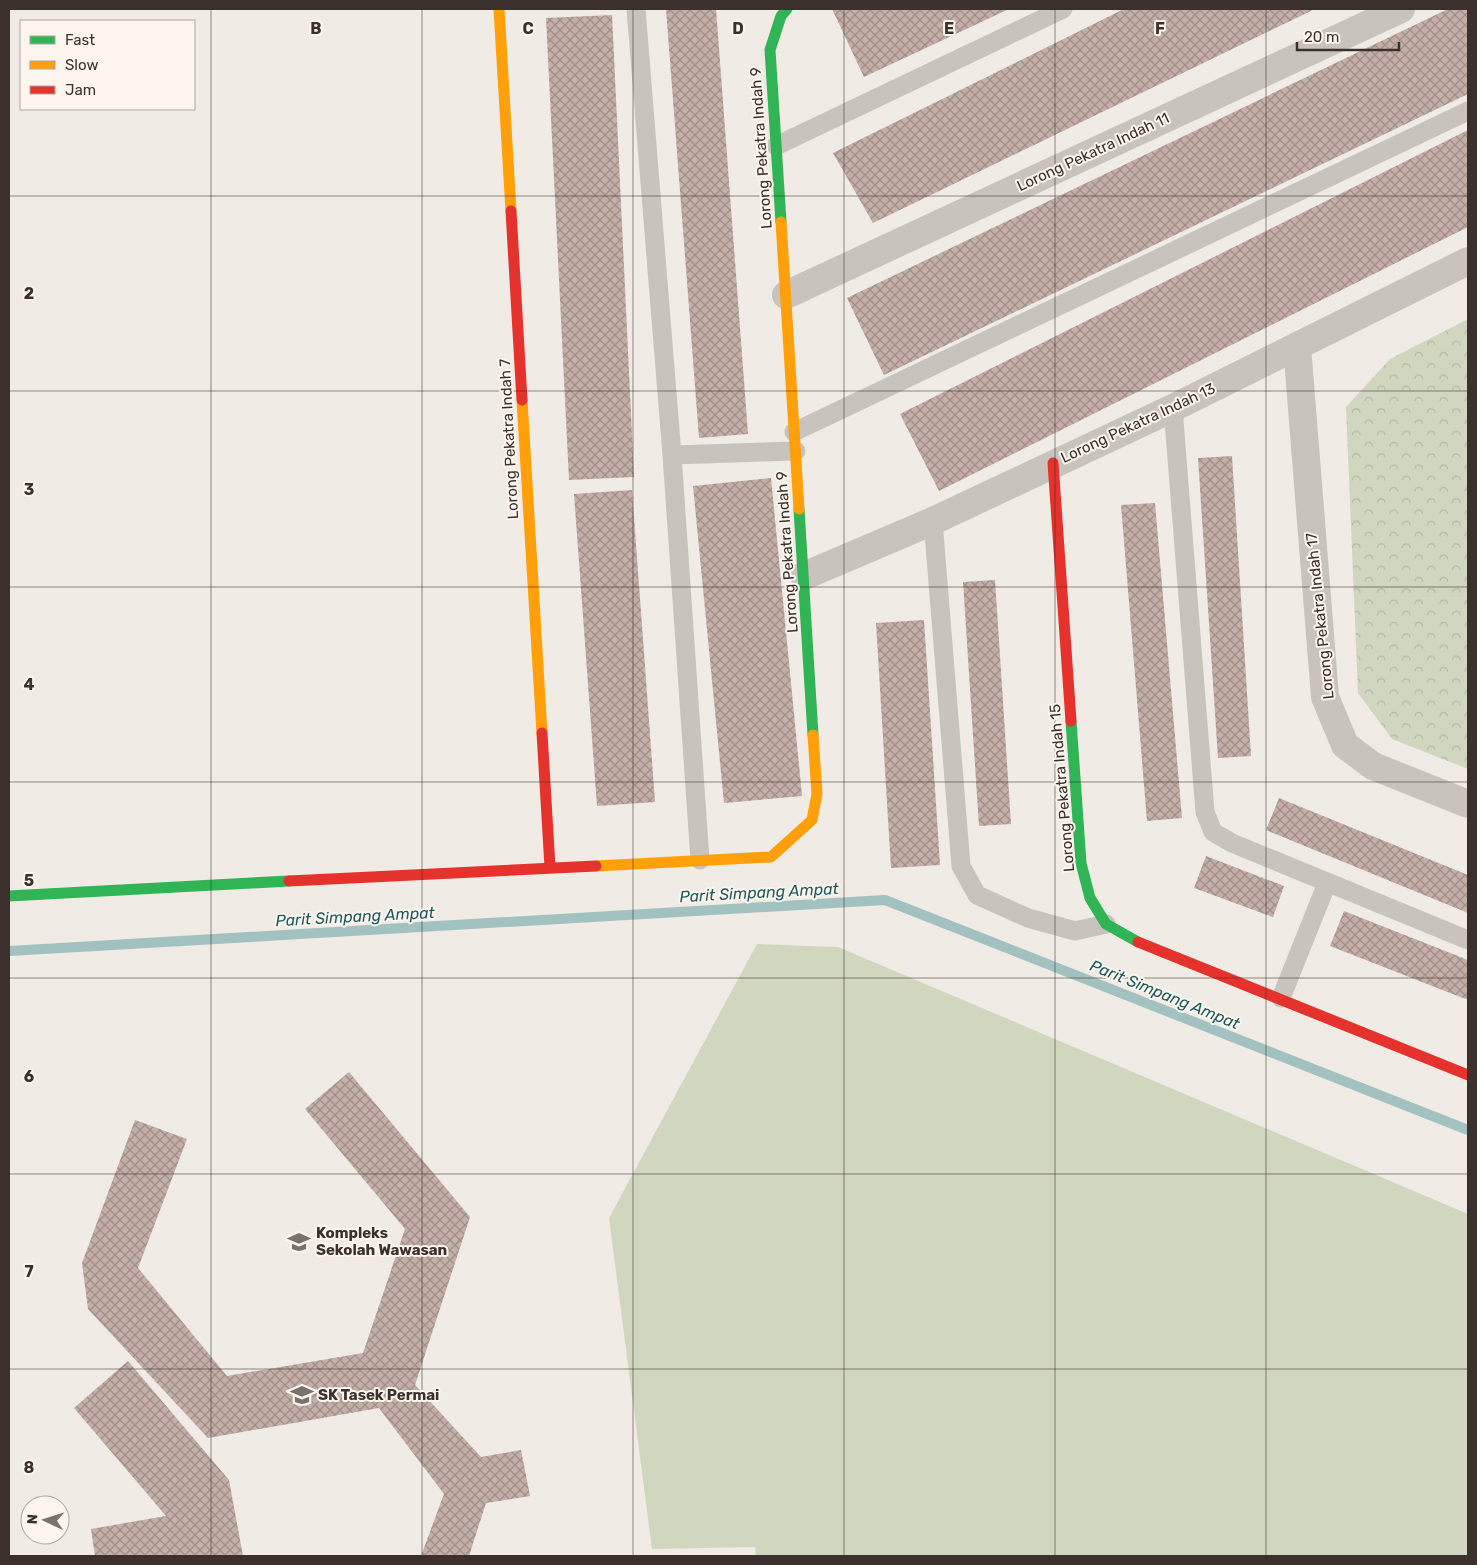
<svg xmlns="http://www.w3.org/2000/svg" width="1477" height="1565" viewBox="0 0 1477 1565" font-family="Rubik,sans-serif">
  <defs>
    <pattern id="forest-crowns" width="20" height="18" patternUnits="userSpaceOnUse" patternTransform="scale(1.25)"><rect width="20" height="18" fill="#d1d6bf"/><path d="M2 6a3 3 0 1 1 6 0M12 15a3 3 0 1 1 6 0" fill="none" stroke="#b4b8a4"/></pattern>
    <pattern id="building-cross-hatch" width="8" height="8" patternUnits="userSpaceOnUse" patternTransform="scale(1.25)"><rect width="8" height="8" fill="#c3afa7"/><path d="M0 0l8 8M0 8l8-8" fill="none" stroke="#a08f88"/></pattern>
  </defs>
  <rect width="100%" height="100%" fill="#f0ebe5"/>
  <path fill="#d1d6bf" d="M757,944L838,947L1468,1214V1556H756L755,1547L652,1549L609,1218Z"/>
  <path fill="url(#forest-crowns)" d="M1468,319V769L1392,739L1358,693L1346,407L1390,359Z"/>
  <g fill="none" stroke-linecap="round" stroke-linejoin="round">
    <path stroke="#a1c2c1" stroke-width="10" d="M9,951L885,900L1468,1130"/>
  </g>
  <path fill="url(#building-cross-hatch)" d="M666,9H716L748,434L699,438Z
    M832,9H1009L864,77Z
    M1124,9H1315L873,223L833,153Z
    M1448,9H1468V94L884,375L847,298Z
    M612,15L634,477L569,480L546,18Z
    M1468,130V227L939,491L900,414Z
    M1232,456L1251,756L1218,758L1198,458Z
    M771,478L802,796L724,803L693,486Z
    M632,490L655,802L597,806L574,494Z
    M1155,503L1182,818L1147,821L1121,505Z
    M995,580L1011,824L979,826L963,582Z
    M924,620L940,865L891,868L876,623Z
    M1279,798L1468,875V913L1266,830Z
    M1206,856L1284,886L1273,917L1194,888Z
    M1344,911L1468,960V1000L1330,946Z
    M349,1072L470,1217L415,1385L481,1457L521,1450L530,1496L486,1503L469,1556H421L444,1494L379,1408L208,1438L88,1309L82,1263L135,1120L187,1139L138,1268L227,1376L363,1353L405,1229L305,1109Z
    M128,1361L229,1480L243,1556H95L91,1529L166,1516L74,1408Z"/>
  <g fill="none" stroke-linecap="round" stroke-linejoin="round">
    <path stroke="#c9c3be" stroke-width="19" d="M636,9L672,455L700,860
      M776,146L1063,9
      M1173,408L1205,812L1213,832L1232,843L1468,940
      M794,432L1468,111
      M672,455L796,451
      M933,521L961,866L977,895L1028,918L1075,931L1106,924
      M1281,998L1327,883"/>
    <path stroke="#c9c3be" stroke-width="28" d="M786,295L1401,9
      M1297,346L1325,697L1345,745L1373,766L1468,804
      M804,576L933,521L1173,408L1468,261"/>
    <path stroke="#30b455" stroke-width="11" d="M781,222L770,50L781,16L787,9
      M799,509L813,735
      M1071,721L1081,863L1090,898L1106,924L1138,942
      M9,896L289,881"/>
    <path stroke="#ff9f0a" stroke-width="11" d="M499,9L511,211
      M781,222L799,509
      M522,400L542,733
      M596,866L771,857L812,820L817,794L813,735"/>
    <path stroke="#e5322d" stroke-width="11" d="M511,211L522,400
      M1053,463L1071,721
      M542,733L550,867
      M289,881L596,866
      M1138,942L1468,1075"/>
  </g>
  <path fill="none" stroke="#3b302b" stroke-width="1" stroke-opacity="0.55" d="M211,9V1556M422,9V1556M633,9V1556M844,9V1556M1055,9V1556M1266,9V1556M9,196H1468M9,391H1468M9,587H1468M9,782H1468M9,978H1468M9,1174H1468M9,1369H1468"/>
  <defs>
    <symbol id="school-bare" viewBox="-9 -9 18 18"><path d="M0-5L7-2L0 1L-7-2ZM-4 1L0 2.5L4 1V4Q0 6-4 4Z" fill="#7a716c" stroke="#fbf5ee" stroke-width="2.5" paint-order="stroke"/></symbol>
  </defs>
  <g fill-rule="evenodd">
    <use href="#school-bare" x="283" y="1226" width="32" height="32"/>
    <use href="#school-bare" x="286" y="1379" width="32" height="32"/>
  </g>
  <g text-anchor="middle" stroke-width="4" stroke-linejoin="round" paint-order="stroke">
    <g font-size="15" fill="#3b302b" stroke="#fbf5ee">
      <text transform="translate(761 148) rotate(-94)" y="5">Lorong Pekatra Indah 9</text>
      <text transform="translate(1093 152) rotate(-25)" y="5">Lorong Pekatra Indah 11</text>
      <text transform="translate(1138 423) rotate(-25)" y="5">Lorong Pekatra Indah 13</text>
      <text transform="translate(509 439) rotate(-93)" y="5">Lorong Pekatra Indah 7</text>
      <text transform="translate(787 552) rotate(-94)" y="5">Lorong Pekatra Indah 9</text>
      <text transform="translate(1320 616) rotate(-96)" y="5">Lorong Pekatra Indah 17</text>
      <text transform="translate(1062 788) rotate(-95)" y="5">Lorong Pekatra Indah 15</text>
    </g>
    <g font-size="15" font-weight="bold" fill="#3b302b" stroke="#fbf5ee" text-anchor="start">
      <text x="316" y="1238">Kompleks<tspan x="316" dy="17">Sekolah Wawasan</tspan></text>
      <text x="318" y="1400">SK Tasek Permai</text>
    </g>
    <g font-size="16" font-style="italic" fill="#1f5a5e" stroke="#fbf5ee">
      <text transform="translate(759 892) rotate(-3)" y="6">Parit Simpang Ampat</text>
      <text transform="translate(355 916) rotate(-3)" y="6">Parit Simpang Ampat</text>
      <text transform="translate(1165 994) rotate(22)" y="6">Parit Simpang Ampat</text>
    </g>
  </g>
  <g font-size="16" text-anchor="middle" font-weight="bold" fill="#3b302b" stroke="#fbf5ee" stroke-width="4" stroke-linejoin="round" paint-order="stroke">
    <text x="316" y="34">B</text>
    <text x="528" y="34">C</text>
    <text x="738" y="34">D</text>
    <text x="949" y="34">E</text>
    <text x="1160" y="34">F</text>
    <text x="29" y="299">2</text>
    <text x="29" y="495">3</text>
    <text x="29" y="690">4</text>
    <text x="29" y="886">5</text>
    <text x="29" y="1082">6</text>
    <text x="29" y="1277">7</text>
    <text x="29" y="1473">8</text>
  </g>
  <rect width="1477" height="1565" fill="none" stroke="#3b302b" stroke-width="20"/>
  <rect x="20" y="20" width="175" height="90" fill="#fbf5ee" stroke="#aea6a0"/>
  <rect x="30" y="36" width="25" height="8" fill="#30b455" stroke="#aea6a0"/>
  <text x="65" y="45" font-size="15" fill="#3b302b">Fast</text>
  <rect x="30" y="61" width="25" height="8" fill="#ff9f0a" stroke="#aea6a0"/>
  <text x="65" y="70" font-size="15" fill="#3b302b">Slow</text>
  <rect x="30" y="86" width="25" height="8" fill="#e5322d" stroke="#aea6a0"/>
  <text x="65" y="95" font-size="15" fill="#3b302b">Jam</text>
  <g transform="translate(45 1520) rotate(274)"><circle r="24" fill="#fbf5ee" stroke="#aea6a0"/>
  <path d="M0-4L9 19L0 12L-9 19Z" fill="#7a716c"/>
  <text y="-8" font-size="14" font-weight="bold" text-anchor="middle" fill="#3b302b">N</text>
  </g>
  <path d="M1297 42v8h102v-8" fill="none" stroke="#3b302b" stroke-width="2.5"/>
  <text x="1304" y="42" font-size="15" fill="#3b302b" stroke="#fbf5ee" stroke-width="4" paint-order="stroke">20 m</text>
</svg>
